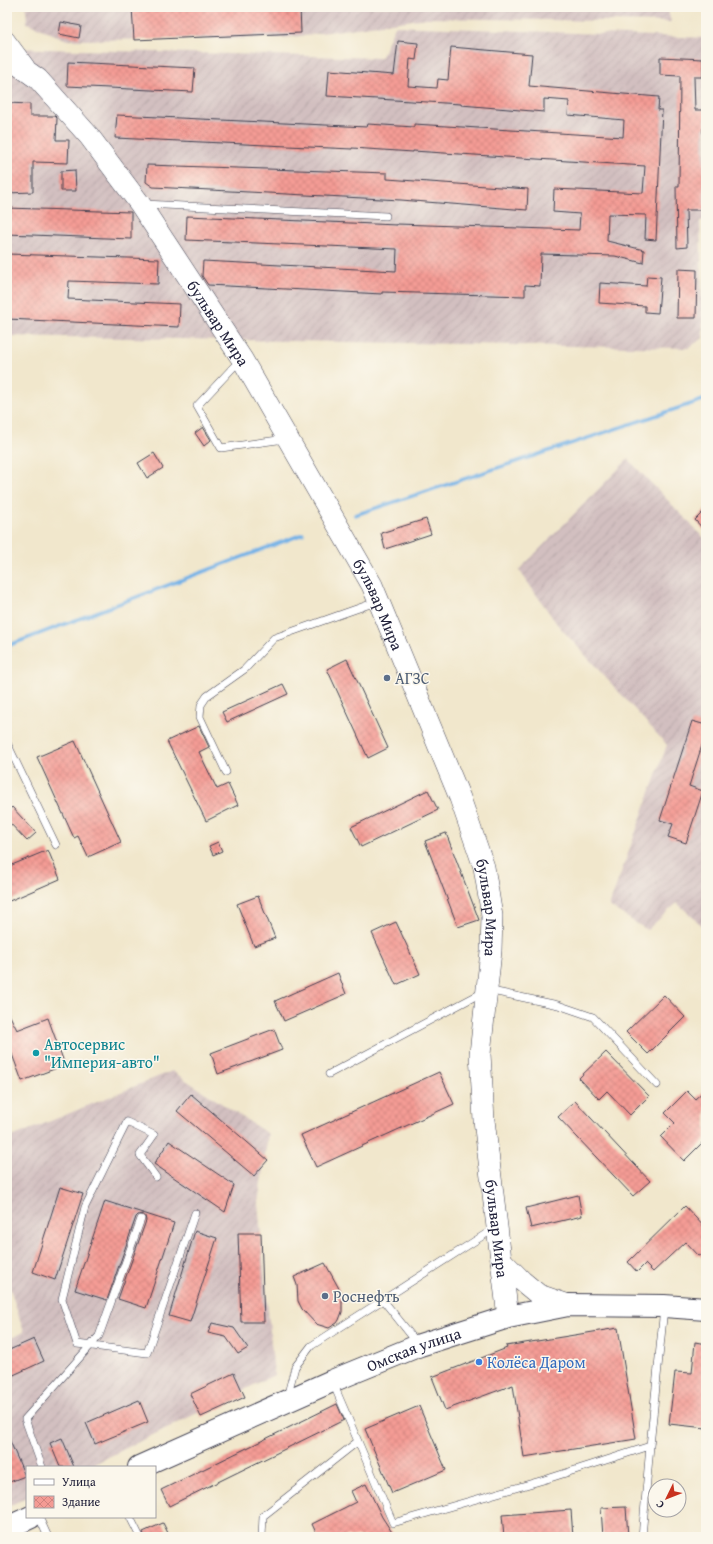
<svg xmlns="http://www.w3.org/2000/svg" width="713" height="1544" viewBox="0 0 713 1544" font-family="'Gentium Book Plus',serif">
  <defs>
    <pattern id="industrial-furrows" width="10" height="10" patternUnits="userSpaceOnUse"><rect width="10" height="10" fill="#d2bfc0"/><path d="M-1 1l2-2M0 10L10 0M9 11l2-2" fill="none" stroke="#b4a4a6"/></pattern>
    <pattern id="building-cross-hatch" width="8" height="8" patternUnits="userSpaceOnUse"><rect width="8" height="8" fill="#f49b94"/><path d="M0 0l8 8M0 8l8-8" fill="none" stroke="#d18580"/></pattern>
  </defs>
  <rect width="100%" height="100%" fill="#fbf7ec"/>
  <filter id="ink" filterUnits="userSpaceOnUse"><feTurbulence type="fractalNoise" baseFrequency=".025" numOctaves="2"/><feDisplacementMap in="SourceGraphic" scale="8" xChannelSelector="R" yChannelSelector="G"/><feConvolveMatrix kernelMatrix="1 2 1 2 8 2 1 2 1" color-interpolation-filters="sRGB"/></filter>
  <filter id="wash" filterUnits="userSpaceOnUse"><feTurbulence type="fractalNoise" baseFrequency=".012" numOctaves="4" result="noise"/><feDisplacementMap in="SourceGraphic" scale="16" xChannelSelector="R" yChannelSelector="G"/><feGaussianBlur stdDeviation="0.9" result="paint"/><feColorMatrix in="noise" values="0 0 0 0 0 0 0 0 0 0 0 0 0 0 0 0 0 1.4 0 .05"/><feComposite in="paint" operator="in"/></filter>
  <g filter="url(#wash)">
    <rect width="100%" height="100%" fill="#f1e7cc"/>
    <path fill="url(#industrial-furrows)" d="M26,7H667L671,22L427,18L286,38L67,40L27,23Z
      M395,26L706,38V220L700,221L703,338L688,348L7,336V48L381,58Z
      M628,459L706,540V929L677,903L647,930L609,906L667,745L557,624L519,570Z
      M172,1071L268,1134L258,1203L274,1375L88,1467H27V1497L7,1507V1340L24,1332L7,1279V1139Z"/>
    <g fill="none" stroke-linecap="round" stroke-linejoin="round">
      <path stroke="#74b2e7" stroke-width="3.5" d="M355,515L706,399
        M7,646L303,534"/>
    </g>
    <g id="blocks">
      <path fill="url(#building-cross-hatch)" d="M132,7H300L301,33L134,40Z
        M61,22L81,26L79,38L59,34Z
        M398,41L418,43L416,60L410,59L408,86L437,88L438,79L448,80L451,47L532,54L529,86L659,97L658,110H662L656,240L645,239L646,215L608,214L607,241L644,250L643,263L615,256L541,254L540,286L525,285V296L382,292V294L208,285L202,276L203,261L396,271L397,249L186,240L187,216L397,225V224L579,230L580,214L553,212L554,189L643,193L645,166L413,151V152L352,148V149L115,138L117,115L367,127L368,124L414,127V124L623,137L624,120L568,115L569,101L544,99V112L461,105V104L327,96L329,70L394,75Z
        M660,57L703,59V77H694L695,110H705V128H703L704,210H686L687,247L677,248L676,186H679L680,76L660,75Z
        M68,62L195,68L193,92L67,86Z
        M7,103L30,104V116H55L57,118L56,140H69L68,163L33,162V192L7,193Z
        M147,165L387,173V179L528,189L527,210L401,200L153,187L146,182Z
        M75,170L76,191H61V171Z
        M7,208L131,212V239L7,234Z
        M7,254L159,259L158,284L69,281L68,299L180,304L179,327L7,319Z
        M678,269L697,270L696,318H677Z
        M647,276L661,277L658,313L645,312V306L599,303L600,283L646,286Z
        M203,427L211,440L204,446L195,433Z
        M154,453L163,468L147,478L138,463Z
        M706,509V532L695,520Z
        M426,519L431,534L385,549L381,533Z
        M347,659L388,748L368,758L327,669Z
        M283,684L288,694L227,722L222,712Z
        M692,721L706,725V733L689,786L703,791L686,843L668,837L673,824L660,820Z
        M199,726L209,747L199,752L217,789L228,784L238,805L206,821L167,741Z
        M75,741L121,842L88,857L78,836L74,838L37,757Z
        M428,790L438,810L361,847L351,827Z
        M12,807L36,833L27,841L7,820V812Z
        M446,833L479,920L458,927L425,841Z
        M218,842L222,851L213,855L209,846Z
        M48,850L60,879L7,902V867Z
        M258,896L275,938L254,946L237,904Z
        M396,922L420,974L396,985L372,933Z
        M338,973L346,994L284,1021L275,1001Z
        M664,995L685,1017L648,1054L626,1032Z
        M7,1010L17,1030L48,1018L65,1065L22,1081L7,1041Z
        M274,1029L282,1050L218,1074L211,1053Z
        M606,1052L649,1096L630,1115L607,1091L599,1099L579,1078Z
        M439,1072L454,1104L316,1167L301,1135Z
        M706,1089V1139L684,1161L661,1137L675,1123L665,1113L687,1091L695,1099Z
        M191,1094L268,1160L254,1176L177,1111Z
        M575,1101L650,1181L633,1196L558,1117Z
        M169,1141L234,1185L225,1212L154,1164Z
        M60,1187L83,1194L55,1280L33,1272Z
        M578,1195L582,1216L531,1228L526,1208Z
        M105,1201L174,1223L146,1308L118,1299L146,1221L145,1216L142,1214L138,1215L136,1217L107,1300L75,1290Z
        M685,1206L706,1229V1261L700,1255L698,1256L685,1242L653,1272L645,1264L637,1272L628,1262Z
        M195,1231L217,1238L190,1322L169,1316Z
        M238,1233H261L264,1322H241Z
        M325,1263L342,1294V1312L339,1320L337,1323L329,1328L316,1324L302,1309L298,1301L297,1285L294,1277Z
        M212,1323L234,1328L248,1348L238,1354L226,1337L208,1333Z
        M618,1328L636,1439L524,1457L513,1385L445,1410L432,1377L507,1348L506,1346Z
        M34,1339L44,1361L7,1378V1351Z
        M695,1342L706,1344V1428L669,1424L675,1372L692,1373Z
        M234,1373L245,1397L201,1417L190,1394Z
        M139,1400L148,1422L95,1444L86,1423Z
        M337,1404L344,1420L169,1506L161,1490Z
        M419,1406L446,1470L392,1493L365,1429Z
        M7,1434L25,1476L7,1483Z
        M62,1438L74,1467H60L50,1443Z
        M366,1484L382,1517L395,1537H318L312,1524L356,1502L351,1491Z
        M626,1507L628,1537H603L601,1508Z
        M571,1510L573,1537H504L502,1515Z
        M163,1523L170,1537H145L143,1532Z"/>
    </g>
  </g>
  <g filter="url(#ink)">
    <use href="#blocks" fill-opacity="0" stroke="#414051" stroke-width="1"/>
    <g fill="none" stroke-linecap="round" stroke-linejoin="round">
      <defs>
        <path id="lane" d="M144,204L386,216
          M240,360L197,406L221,448L285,439
          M7,743L56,845
          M226,772L200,717L201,705L207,696L245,669L274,638L376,602
          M329,1074L487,990L558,1005L593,1017L657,1085
          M156,1177L140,1155L154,1135L127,1122L85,1207L62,1299L77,1344L147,1353L195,1213
          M383,1300L418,1344
          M333,1383L393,1523L547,1479L650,1446L664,1308
          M287,1397L295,1367L311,1346L495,1228
          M42,1467L25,1419L99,1336L141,1219
          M39,1517L48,1537
          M130,1517L140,1537
          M262,1537L263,1516L357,1442
          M642,1537L650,1446"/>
        <path id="street" d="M7,39L27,66"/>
        <g id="secondary">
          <path id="s1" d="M7,57L38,79L89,136L140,204L242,359L372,585L460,798L484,867L492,916L491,951L480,1054L484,1120L508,1317"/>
          <path d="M501,1260L522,1281L539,1295L568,1305"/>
        </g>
        <g id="primary">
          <path id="s2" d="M139,1467L332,1381L420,1345L508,1317L568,1305L664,1306L706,1309"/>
          <path d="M7,1528L31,1517"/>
        </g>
      </defs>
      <use href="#lane" stroke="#414051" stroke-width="8"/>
      <use href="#street" stroke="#414051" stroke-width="16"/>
      <use href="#secondary" stroke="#414051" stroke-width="22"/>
      <use href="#primary" stroke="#414051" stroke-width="24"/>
      <use href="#lane" stroke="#fff" stroke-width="7"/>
      <use href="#street" stroke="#fff" stroke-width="15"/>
      <use href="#secondary" stroke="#fff" stroke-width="21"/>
      <use href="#primary" stroke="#fff" stroke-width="22"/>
    </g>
  </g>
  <g fill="#5c6f8a" stroke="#fbf7ec" stroke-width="1.5">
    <circle cx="387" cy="678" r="4"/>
    <circle cx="325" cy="1296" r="4"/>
  </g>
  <circle fill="#0f9aa8" stroke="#fbf7ec" stroke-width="1.5" cx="36" cy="1053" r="4"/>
  <circle fill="#3f7fe0" stroke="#fbf7ec" stroke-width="1.5" cx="479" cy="1362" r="4"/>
  <g text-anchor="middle" stroke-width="3" stroke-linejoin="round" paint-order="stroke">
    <g font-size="16" fill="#22223b" stroke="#fbf7ec">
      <text dy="6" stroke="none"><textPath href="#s1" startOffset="342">бульвар Мира</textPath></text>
      <text dy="6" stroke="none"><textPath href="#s1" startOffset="666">бульвар Мира</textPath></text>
      <text dy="6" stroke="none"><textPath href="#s1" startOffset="990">бульвар Мира</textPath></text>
      <text dy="6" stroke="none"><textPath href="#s1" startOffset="1313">бульвар Мира</textPath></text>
      <text dy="6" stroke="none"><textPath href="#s2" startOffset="299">Омская улица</textPath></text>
    </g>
    <g font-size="16" fill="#4e5e75" stroke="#fbf7ec" text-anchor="start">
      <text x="395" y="684">АГЗС</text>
      <text x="333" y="1302">Роснефть</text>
    </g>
    <g font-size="16" fill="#0d838f" stroke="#fbf7ec" text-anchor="start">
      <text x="44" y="1050">Автосервис<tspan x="44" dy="18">"Империя-авто"</tspan></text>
    </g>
    <g font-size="16" fill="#366cbe" stroke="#fbf7ec" text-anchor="start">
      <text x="487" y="1368">Колёса Даром</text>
    </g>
  </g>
  <rect width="713" height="1544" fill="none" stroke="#fbf7ec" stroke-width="24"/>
  <rect x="26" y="1466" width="130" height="52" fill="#fbf7ec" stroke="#a4a2a5"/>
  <rect x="34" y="1479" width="20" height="6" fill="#ffffff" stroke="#a4a2a5"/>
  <text x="62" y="1486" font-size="12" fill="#22223b">Улица</text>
  <rect x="34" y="1496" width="20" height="12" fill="url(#building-cross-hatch)" stroke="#a4a2a5"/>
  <text x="62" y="1506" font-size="12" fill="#22223b">Здание</text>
  <g transform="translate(667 1498) rotate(227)"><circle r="19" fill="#fbf7ec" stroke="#a4a2a5"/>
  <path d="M0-3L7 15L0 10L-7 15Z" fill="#c8321e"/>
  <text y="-6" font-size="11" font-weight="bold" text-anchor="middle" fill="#22223b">С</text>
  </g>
</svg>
